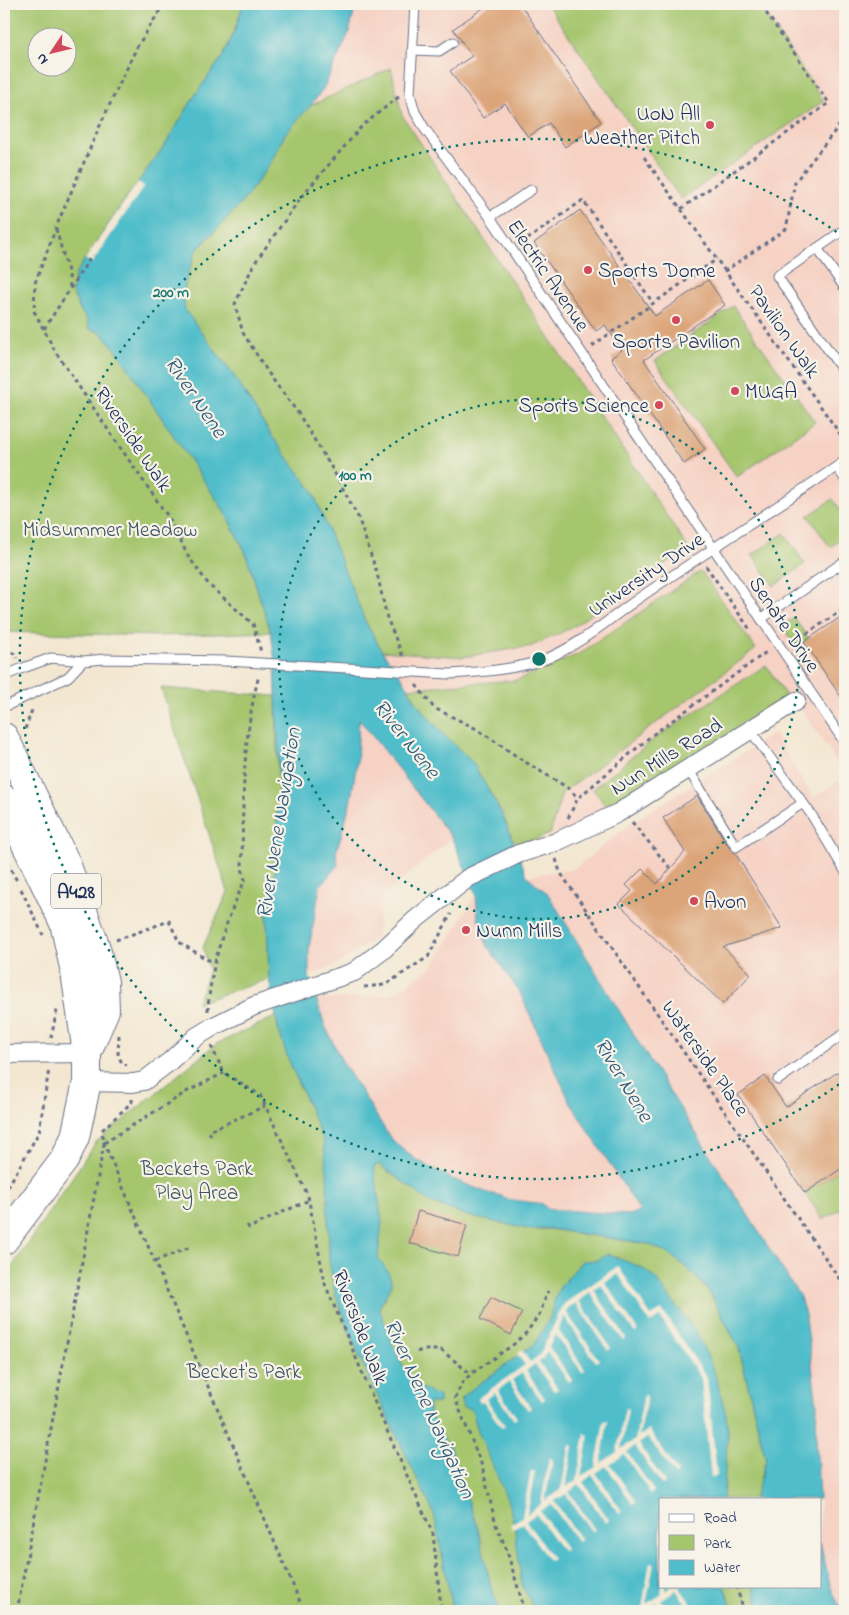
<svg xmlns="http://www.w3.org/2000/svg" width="849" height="1615" viewBox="0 0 849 1615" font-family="'Indie Flower',sans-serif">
  <rect width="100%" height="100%" fill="#f7f3e8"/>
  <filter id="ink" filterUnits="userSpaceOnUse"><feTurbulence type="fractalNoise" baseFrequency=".02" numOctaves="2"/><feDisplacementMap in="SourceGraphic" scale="10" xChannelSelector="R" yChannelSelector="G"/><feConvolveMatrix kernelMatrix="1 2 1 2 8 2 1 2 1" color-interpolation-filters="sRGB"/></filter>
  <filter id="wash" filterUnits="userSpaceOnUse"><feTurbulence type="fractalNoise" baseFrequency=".0096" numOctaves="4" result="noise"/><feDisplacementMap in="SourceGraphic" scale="20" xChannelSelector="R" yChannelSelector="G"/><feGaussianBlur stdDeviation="1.12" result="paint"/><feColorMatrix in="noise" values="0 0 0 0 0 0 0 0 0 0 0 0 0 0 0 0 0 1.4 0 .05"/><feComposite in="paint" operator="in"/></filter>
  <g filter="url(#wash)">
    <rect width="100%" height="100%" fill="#f3e7d1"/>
    <path fill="#f6d2c4" d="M356,4H845V775L793,696L576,827L521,845L512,839L418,705L401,676L382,651L324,518L187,276L349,33Z
      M358,719L452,838L382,896L376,938L338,964L309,976V948L320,886L337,865L336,853L350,804L357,762Z
      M774,733L813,798L845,777V1611H841L830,1585L820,1547V1499H819L816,1434L817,1406L806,1318L757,1231L642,1048L548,894L527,876L574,869L633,822Z
      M476,894L478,919L487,945L520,993L570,1102L641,1211L630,1215L547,1209L543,1204L505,1199L502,1196L488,1193L452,1179L415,1159L401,1148L389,1136L342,1061L325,1026L316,1000L391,995L432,967Z"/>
    <path fill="#a6c66e" stroke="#607a66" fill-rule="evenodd" d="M4,4H243L234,33L223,56L196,94L165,145L120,207L76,273L72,291L80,310L87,320L89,329L101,332L116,350L223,509L245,551L271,632L160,636L4,632ZM38,38H68V68H38Z
      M547,4H757L824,101L681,199Z
      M391,68L402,115L688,548L571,628L532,646L463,657L382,651L365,621L312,490L271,435L234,376L194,324L185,311L183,294L187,276L196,251L219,227L271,162L285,134L310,106Z
      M733,306L815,422L737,477L655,361Z
      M833,499L845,517V537L830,547L808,516Z
      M784,533L805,564L774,586L752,555Z
      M701,571L756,649L562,793L550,834L521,845L512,839L502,814L444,735L418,705L408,688L517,680L579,654Z
      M794,618L809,639L796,648L782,626Z
      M766,665L788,699L607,808L593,789L655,738Z
      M161,688L276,696L278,779L275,871L267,915L269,979L197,1003L209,969L203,947L228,892Z
      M277,1016L278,1028L299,1086L314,1116L401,1181L533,1230L549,1229L648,1244L668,1253L687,1268L709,1291L739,1348L766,1460L754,1499H660V1586H753L761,1611H4V1279L96,1142L216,1044Z
      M845,1166V1216L840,1209L823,1220L805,1193Z"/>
    <path fill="#50bdca" stroke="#367694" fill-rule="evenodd" d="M243,4H356L349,33L323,89L310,106L285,134L271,162L245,199L196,251L187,276L183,294L185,310L234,376L271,435L312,490L365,621L382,651L401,676L418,705L444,735L473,763L502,814L527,876L548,894L642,1048L800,1297L806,1318L817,1406L816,1434L819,1499H754L766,1460L739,1348L709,1291L687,1268L668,1253L648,1244L544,1228L533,1230L471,1217L431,1203L379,1164L374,1167L382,1222L378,1258L388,1272L391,1280V1286L379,1308C389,1333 397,1363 415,1384C419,1389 426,1388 431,1394L439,1395V1403H429V1413L438,1430L450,1448L479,1532L491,1587L500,1611H453L434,1514L362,1363L335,1294L329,1260L327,1172L323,1140L287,1056L278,1028L269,979L267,915L270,892L275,871L279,777L275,662L271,632L245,551L223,509L116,350L101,332L89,329L87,320L80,310L72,291L76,273L120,207L165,145L196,94L223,56L234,33ZM359,719L452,838L476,894L478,919L487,945L520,993L570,1102L640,1211L630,1215L547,1209L543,1204L505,1199L502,1196L488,1193L452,1179L415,1159L401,1148L389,1136L342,1061L325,1026L309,976V948L320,886L338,865L336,853L350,804L357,762Z
      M608,1254L642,1268L655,1278L696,1332L714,1371L726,1414L728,1431L723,1499H660V1586H724L734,1611H535L522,1585L514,1523L507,1499L477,1428L472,1409L463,1407L461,1400L464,1395L534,1344L550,1318L554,1301L560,1287L582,1261L598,1260Z
      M820,1543L830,1585L841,1611H760L753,1586H820Z"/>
    <path fill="#f3e7d1" d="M138,182L144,186L92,263L85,259Z
      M618,1266L651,1316L662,1310L707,1378L717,1476L711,1477L701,1378L660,1317L650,1323L618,1274L605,1282L638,1331L635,1333L601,1285L594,1290L626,1338L623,1340L590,1292L579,1301L611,1348L608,1350L576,1303L568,1308L566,1312L599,1360L596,1362L564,1316L558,1330L585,1370L582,1372L555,1334L549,1347L572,1380L569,1382L547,1351L543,1358L539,1362L558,1389L554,1391L535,1364L526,1371L545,1399L542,1401L522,1373L512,1380L531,1408L528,1410L509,1382L498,1390L517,1418L514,1420L495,1393L486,1399L505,1426L502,1428L483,1401L480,1402L478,1398L525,1365L517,1354L522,1350L530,1362L539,1356L564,1304Z
      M644,1395L647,1396L639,1436L649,1430L678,1473L675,1475L648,1437L639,1444L665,1483L662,1485L635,1446L627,1452L654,1491L651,1494L624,1454L610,1464L636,1502L633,1504L606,1466L596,1473L622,1511L619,1514L592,1475L583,1482L609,1520L606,1523L579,1484L569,1492L595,1530L592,1532L566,1494L554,1501L581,1540L578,1542L551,1504L540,1511L566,1549L563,1552L536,1514L526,1521L553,1559L549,1561L523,1523L512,1530L511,1524L522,1517L531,1471H535L527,1514L541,1504L549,1458L553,1459L545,1501L561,1490L570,1445L573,1446L566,1487L577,1480L585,1434L589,1435L581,1476L596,1467L604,1421H608L601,1463L617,1452L625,1408L628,1409L621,1449L635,1440Z
      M650,1562L654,1563L646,1604L661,1595L662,1586H666V1591L673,1586H681L680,1588L694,1608L691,1610L676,1590L661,1601L668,1611H663L657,1603L645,1611H636L642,1608Z"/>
    <g id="blocks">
      <path fill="#dca479" d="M489,4H520L601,122L565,147L549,123L528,137L505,103L483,118L450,71L472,56L453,29Z
        M580,210L655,316L708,280L725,305L644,360L705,449L684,464L611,358L622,350L605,325L596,331L534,243Z
        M845,614V703L804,642Z
        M697,796L731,850L735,853L782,928L723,947L751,974L723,1004L619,904L632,891L626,885L642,869L657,884L685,852L663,818Z
        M845,1067V1166L805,1193L738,1095L765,1076L786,1107Z
        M418,1211L467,1225L458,1257L409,1243Z
        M491,1297L522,1312L511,1335L480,1319Z"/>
    </g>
  </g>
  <g filter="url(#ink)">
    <use href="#blocks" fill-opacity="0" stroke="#676f86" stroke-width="1"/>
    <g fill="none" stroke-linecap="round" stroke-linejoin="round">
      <defs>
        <path id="service" d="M415,4L410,94L415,112L425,129L490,217L845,743
          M412,50L439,51L453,42
          M490,217L531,190
          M845,229L777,276L845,374
          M817,248L845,288
          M837,467L845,479
          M761,619L845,561
          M449,674C480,672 512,670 543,660C580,646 612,616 645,594C711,549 779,506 845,461
          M4,676L23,668L51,658L83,661L105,659L226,661
          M4,707L68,677L83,661
          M750,730L811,814L845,871
          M688,769L736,847L803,803
          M778,1080L845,1033"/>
        <path id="minor" d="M4,1054L87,1053
          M87,1082L133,1083L144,1081L169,1062L196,1037L214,1026L254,1006L354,972L383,950L415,920L468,878L518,854L556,842L618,813L796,701"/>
        <path id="primary" d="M4,737L66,863L96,948L104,982L105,1010L87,1053
          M4,799L64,923L75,972L87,1053V1082L75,1137L65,1159L4,1240"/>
      </defs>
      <use href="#service" stroke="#676f86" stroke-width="11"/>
      <use href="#minor" stroke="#676f86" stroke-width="20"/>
      <use href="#primary" stroke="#676f86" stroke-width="30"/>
      <path stroke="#676f86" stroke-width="3" stroke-dasharray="4 4" stroke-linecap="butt" d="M164,4L137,47L101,123L59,220L35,283L34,311L55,351L113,437L169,518L188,556L209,585L253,624L261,652
        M399,97L396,99L362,126L302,196L254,264L235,304L243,333L271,377L298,413L333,470L358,517L377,573L387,618L404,659
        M845,118L795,182L786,229L725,271L845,441
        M644,157L725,271
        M681,209L829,103L760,4
        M56,229L69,275L70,288
        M521,244L583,200L653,303
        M44,329L92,255
        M592,346L717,259
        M706,566L751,631
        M793,643L845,608
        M4,649L15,654L17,658
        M416,685L434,708L477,729L522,760L568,788L578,798
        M25,729L32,710L30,707
        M568,818L578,798L651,736L769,650
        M632,822L670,868
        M4,855L17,881
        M556,859L560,872L845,1287
        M21,889L43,935
        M116,940L169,921L179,942L208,960H216
        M364,987L385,985L428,957L451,914
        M208,1011C210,966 226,920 245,880L242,869C243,802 242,740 259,675
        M119,1035L118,1055L122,1063L127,1065
        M51,1038L57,1010
        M211,1046L224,1073L260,1095L308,1196L325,1284L380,1415L433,1534L441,1607L442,1611
        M132,1099V1102L102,1130L104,1143L304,1611
        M211,1136L209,1131L265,1106
        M104,1143L188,1091L224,1073
        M4,1194L39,1132L49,1069
        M247,1225L249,1228L309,1200
        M155,1261L191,1247
        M417,1352L422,1350H441L471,1374
        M736,1586L744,1611
        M17,1611L104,1144
        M525,1611L506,1548L496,1525L482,1466L455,1398L462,1383L471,1374L514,1344L527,1332L540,1313L548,1291"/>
      <use href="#service" stroke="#fff" stroke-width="9"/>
      <use href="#minor" stroke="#fff" stroke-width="18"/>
      <use href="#primary" stroke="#fff" stroke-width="28"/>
      <defs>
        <path id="service-bridge" d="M226,661L449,674"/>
      </defs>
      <use href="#service-bridge" stroke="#676f86" stroke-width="11" stroke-linecap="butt"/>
      <use href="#service-bridge" stroke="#fff" stroke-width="9"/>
    </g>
  </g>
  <g fill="none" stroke="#0f766e" stroke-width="2.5" stroke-dasharray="2.5 5">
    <circle cx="539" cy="659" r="260"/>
    <path d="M845 1080A520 520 0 1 1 845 238"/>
  </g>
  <g fill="#d1495b" stroke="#f7f3e8" stroke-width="2">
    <circle cx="710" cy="125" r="5"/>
    <circle cx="588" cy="270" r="5"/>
    <circle cx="676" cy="320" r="5"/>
    <circle cx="735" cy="391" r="5"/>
    <circle cx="659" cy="405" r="5"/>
    <circle cx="694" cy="901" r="5"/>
    <circle cx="466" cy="930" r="5"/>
  </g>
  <g text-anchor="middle" stroke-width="4.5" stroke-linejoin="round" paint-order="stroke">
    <rect fill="#f7f3e8" stroke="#5d6a87" stroke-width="1" x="51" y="873.5" width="50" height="35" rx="4"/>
    <g font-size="20" font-weight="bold" fill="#1b2f5e">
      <text x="76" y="898">A428</text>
    </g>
    <g font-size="21" fill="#1b2f5e" stroke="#f7f3e8" text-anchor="start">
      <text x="700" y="120" text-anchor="end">UoN All<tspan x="700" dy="24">Weather Pitch</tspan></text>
      <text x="598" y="277">Sports Dome</text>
      <text x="676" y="348" text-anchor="middle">Sports Pavilion</text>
      <text x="745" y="398">MUGA</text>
      <text x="649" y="412" text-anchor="end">Sports Science</text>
      <text x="704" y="908">Avon</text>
      <text x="476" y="937">Nunn Mills</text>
    </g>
    <g font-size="21" fill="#1b2f5e" stroke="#f7f3e8">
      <text transform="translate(549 275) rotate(56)" y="7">Electric Avenue</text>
      <text transform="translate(785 331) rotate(55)" y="7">Pavilion Walk</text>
      <text transform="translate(134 439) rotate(56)" y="7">Riverside Walk</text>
      <text transform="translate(646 574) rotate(-34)" y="7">University Drive</text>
      <text transform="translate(785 624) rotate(56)" y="7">Senate Drive</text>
      <text transform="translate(666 756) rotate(-32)" y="7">Nun Mills Road</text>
      <text transform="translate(706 1058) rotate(55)" y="7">Waterside Place</text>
      <text transform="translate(361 1327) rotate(69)" y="7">Riverside Walk</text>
    </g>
    <g font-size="21" fill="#3e5562" stroke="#f7f3e8">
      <text x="110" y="536">Midsummer Meadow</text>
      <text x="197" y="1175">Beckets Park<tspan x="197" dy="24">Play Area</tspan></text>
      <text x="244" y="1378">Becket's Park</text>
    </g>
    <g font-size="22" font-style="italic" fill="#2b5a7e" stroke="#f7f3e8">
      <text transform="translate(197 396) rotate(56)" y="8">River Nene</text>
      <text transform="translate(408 738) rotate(52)" y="8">River Nene</text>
      <text transform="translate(277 823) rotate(-81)" y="8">River Nene Navigation</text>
      <text transform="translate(625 1079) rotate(59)" y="8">River Nene</text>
      <text transform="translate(431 1408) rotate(66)" y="8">River Nene Navigation</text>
    </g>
  </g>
  <circle cx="539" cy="659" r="8" fill="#0f766e" stroke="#f7f3e8" stroke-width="2.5"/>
  <g font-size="15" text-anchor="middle" font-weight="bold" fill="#0f766e" stroke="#f7f3e8" stroke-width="4.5" stroke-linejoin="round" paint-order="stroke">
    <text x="171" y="297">200 m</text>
    <text x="355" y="480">100 m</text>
  </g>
  <rect width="849" height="1615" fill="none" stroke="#f7f3e8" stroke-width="20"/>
  <rect x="659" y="1498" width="162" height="90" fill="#f7f3e8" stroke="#9fa5b1"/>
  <rect x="669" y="1514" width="25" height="8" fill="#ffffff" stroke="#9fa5b1"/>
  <text x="704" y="1522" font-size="15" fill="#1b2f5e">Road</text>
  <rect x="669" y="1535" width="25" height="15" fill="#a6c66e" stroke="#9fa5b1"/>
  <text x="704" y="1548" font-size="15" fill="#1b2f5e">Park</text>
  <rect x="669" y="1560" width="25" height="15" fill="#50bdca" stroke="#9fa5b1"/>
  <text x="704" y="1572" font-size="15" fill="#1b2f5e">Water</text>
  <g transform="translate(52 52) rotate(235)"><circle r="24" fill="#f7f3e8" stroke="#9fa5b1"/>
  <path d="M0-4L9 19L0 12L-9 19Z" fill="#d1495b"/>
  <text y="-8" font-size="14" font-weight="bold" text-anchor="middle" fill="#1b2f5e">N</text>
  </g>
</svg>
